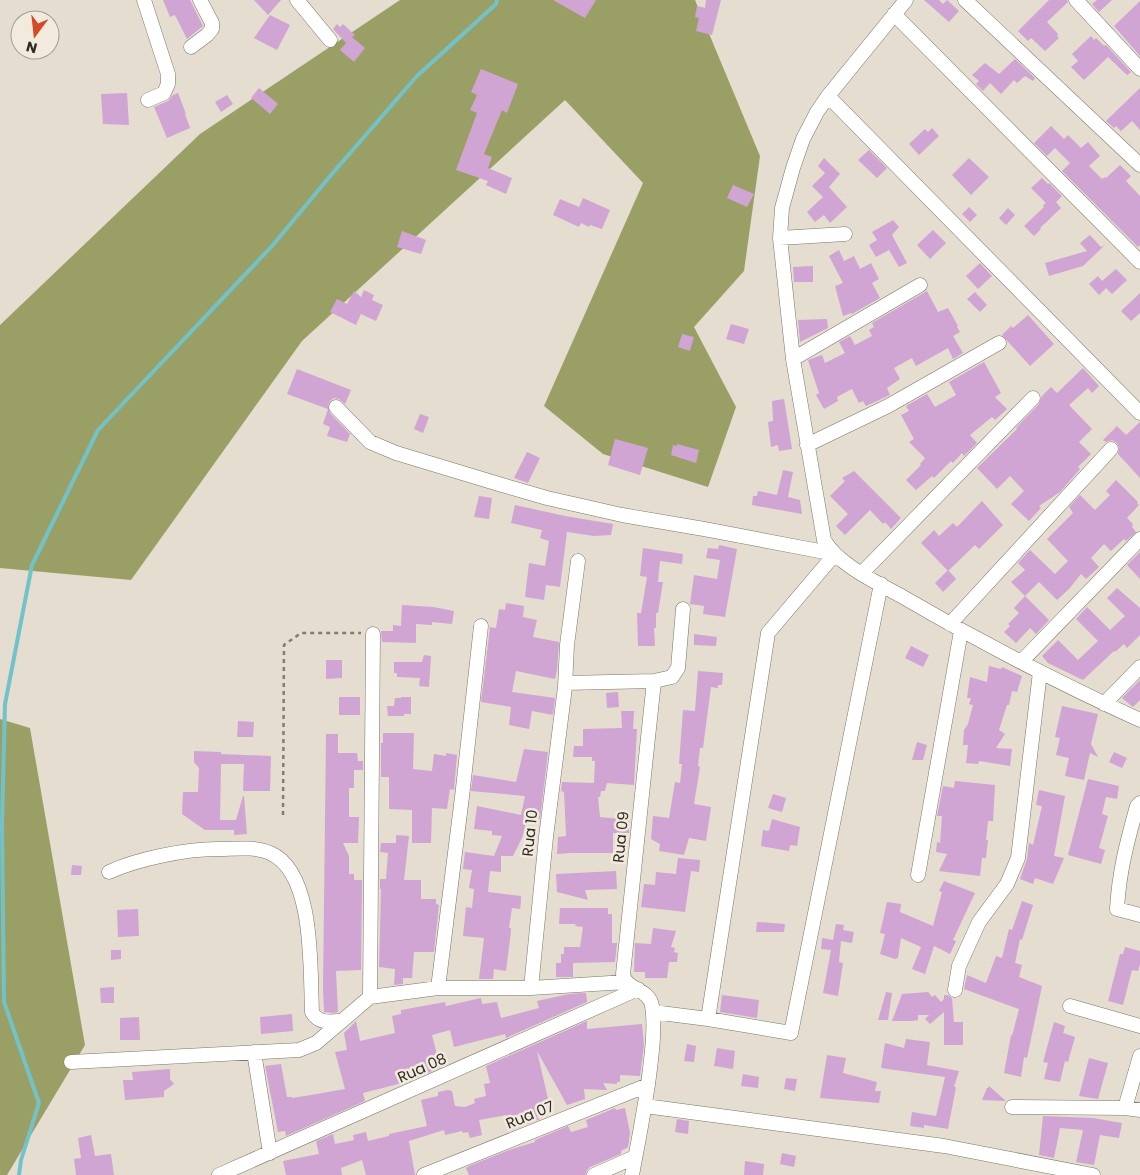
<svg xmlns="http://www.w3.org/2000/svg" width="1140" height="1175" viewBox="0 0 1140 1175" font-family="Poppins,sans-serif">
  <rect width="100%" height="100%" fill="#e4ddd0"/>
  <path fill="#9aa065" d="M400,0H695L760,156L744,271L694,327L736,407L708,487L603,454L544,406L643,183L565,100L302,341L131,580L0,568V325L200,134Z
    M0,719L30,728L85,1045L7,1175H0Z"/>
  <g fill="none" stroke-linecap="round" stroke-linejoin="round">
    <path stroke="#72c3c9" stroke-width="4" d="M19,1175L21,1160L39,1103L4,1002L2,824L5,704L32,565L98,430L273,245L331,175L417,76L496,4L497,0"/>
  </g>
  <path fill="#d0a5d3" d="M163,0H190L203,26L187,39L175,15L170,17Z
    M254,0H281L268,15Z
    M553,0H596L585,18Z
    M706,0H721L712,35L696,31L699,18L695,17L697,6L705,8Z
    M924,0H939L943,4L947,0L959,11L949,22Z
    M1049,0H1067L1068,2L1047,22L1058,34L1057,36L1059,38L1045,51L1031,38L1028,41L1018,31Z
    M1097,0H1112L1099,12L1092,4Z
    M1140,1V56L1114,26Z
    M270,15L290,25L277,50L254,38Z
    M337,24L340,27L343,24L355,35L352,37L365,48L354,62L340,50L346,43L333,29Z
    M1091,36L1094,40L1096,38L1104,46L1106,45L1131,72L1127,75L1108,57L1084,80L1071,67L1078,61L1072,54Z
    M1015,59L1035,78L1033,81L1025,76L1017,83L1014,80L1001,94L990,83L983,91L976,84L979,81L972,75L985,63L999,74Z
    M481,69L518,84L507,113L502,110L484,154L492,157L488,168L512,178L506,194L486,185L488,181L456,170L477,113L470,110L477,95L471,92Z
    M259,88L278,104L270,114L251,98Z
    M1140,88V130L1132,121L1121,131L1116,126L1114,128L1106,121Z
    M127,93L129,125L103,124L101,94Z
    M178,93L186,114H185L190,128L167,138L154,107L168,101L173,95Z
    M227,95L233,104L221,112L215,102Z
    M1051,126L1064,139L1068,135L1081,148L1088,142L1100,156L1089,166L1102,179L1105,177L1106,178L1120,165L1131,176L1126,181L1140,196V245L1138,247L1062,171L1070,163L1055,148L1047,156L1034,143Z
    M932,128L939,136L919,155L909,144L925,129L928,132Z
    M869,150L887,168L877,178L858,160Z
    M824,158L840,174L829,187L847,207L830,223L824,215L815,222L807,212L823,197L812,186L825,173L818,166Z
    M969,158L989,177L971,195L952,175Z
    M1042,178L1048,184L1049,183L1062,196L1056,202L1061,208L1040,228L1041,229L1034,236L1024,226L1044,207L1043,205L1046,203L1031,188Z
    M733,185L754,194L747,207L727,198Z
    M583,198L610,210L602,229L590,225L589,227L581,223L579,227L553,215L560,199L579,207Z
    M969,207L977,215L970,222L962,214Z
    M1008,208L1015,215L1006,225L999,218Z
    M893,220L899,227L892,235L907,263L899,267L889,250L876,257L869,245L877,240L872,232Z
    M933,230L946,243L930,259L917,245Z
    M402,231L426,240L421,254L397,247Z
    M1090,235L1101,247L1105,245L1083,266L1049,276L1045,263L1087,251L1080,243Z
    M839,250L844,261L854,256L860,269L871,263L879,279L872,283L880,298L852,314L851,313L843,316L835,286L843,283L829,256Z
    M980,263L992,276L978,289L966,276Z
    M813,266V282H794L793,267Z
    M1116,269L1127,280L1112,294L1106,288L1099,295L1089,284L1098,276L1102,281Z
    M364,290L374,295L372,300L383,305L376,321L361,314L356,325L330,312L337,299L347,304L354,291L361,297Z
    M927,291L938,312L948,308L958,326L957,327L960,332L953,336L963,353L953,359L948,348L916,366L912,358L894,368L900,379L887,388L890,395L866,406L863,401L859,403L852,389L837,397L838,401L824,409L816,395L819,393L808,360L822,355L825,363L845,353L839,342L850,336L855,345L872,336L869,330L874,327L872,323Z
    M975,292L987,305L980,312L967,299Z
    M1140,293V313L1131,321L1121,311Z
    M1028,315L1054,344L1030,366L1002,335L1011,326L1013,328Z
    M827,319L828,328L800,342L798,320Z
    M731,324L749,329L744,344L726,339Z
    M682,334L694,337L690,351L678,347Z
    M984,362L1001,393L995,397L1007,409L995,420L992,417L970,435L977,443L964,456L962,453L953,463L951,461L934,478L932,476L916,490L906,480L921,465L920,464L925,458L909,442L914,439L901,415L909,411L906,406L927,394L935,407L956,395L949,382Z
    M1083,368L1099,386L1092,393L1088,388L1069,405L1092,429L1079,442L1091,454L1078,467L1080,469L1060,492L1039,506L1041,508L1029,521L1011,504L1024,491L1010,476L997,489L977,468L1017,429L1016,428L1039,404L1042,396L1051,387L1057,393Z
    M297,369L351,390L345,404L339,399L334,398L330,401L328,405L330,413L350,434L347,442L327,436L330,427L323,424L328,409L287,394Z
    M784,399L792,449L779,451L778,445L771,447L768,422L773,421L772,401Z
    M420,414L429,417L423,433L414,429Z
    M1140,422V478L1118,454L1119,447L1117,443L1112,440L1106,442L1103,440L1117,426L1126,435Z
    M615,439L648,448L640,475L608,465Z
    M677,444L699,450L696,463L671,455L673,445L677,446Z
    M527,452L540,458L528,483L514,478Z
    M783,470L793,472L788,497L800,500L802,514L752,505L753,496H757L758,491L777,495Z
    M854,471L901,518L891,529L885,522L883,524L870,510L845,535L836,526L848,514L830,496L845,481L842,478Z
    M1116,480L1138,502L1137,503L1139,505L1127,518L1133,524L1132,527L1136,532L1126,541L1124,539L1111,551L1104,544L1091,558L1099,567L1086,579L1081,574L1069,589L1057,600L1039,582L1025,596L1011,582L1025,570L1018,563L1030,550L1055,574L1068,561L1047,539L1073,513L1069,507L1080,495L1095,510L1110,495L1106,491Z
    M479,496L492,498L489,519L474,517Z
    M982,501L1003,525L979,549L975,545L948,571L921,543L934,530L939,536L953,523L957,527Z
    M515,505L565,516L613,524L611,535L594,536L567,532L560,587L546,585L544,600L525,597L529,563L545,566L549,541L540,538L542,530L511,523Z
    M719,545L737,549L725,617L703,614L704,606L690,604L694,575L717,579L720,560L706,558L708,548L718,549Z
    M643,548L683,554L682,564L660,561L658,582H663L658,613H656V628H654L655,646H638L637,613H641L647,577L640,576Z
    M1140,552V579L1127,565Z
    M948,570L956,579L943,592L935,583Z
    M1117,588L1140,608V635L1127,648L1124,644L1115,652L1114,651L1083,680L1048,663L1042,656L1058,640L1078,660L1098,641L1076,619L1087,607L1110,630L1125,616L1107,598Z
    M1025,596L1049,620L1036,634L1030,628L1016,643L1004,632L1010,626L1008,624L1019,613L1014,608Z
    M506,603L524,606L523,617L537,620L533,637L559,642L557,670L555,679L516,671L512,692L555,698L553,715L532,711L529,729L509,725L511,707L481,702L490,627L496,628L499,609L505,610Z
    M402,605L433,607L454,611L452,624L432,622V625L416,624V643L382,642L381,631H393V625L401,626Z
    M694,634L717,637L716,646L694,645Z
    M911,646L929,655L923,667L905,658Z
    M424,655L431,656L429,687L419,686L420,678L397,677V673H394V662H422Z
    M326,660H342V678L326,679Z
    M989,666L1001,669L1002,667L1022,676L1017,692L1012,691L1009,705H1007L999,730L1005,734L996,748L1012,749L1010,766L979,761L978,764L966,763L968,745H963L964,730L968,724L973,705L969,704L971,698H967L970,677L987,682Z
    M698,671L723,673L722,685H718V688L711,687L703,748H700L698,766L700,767L694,804L711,807L706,841L689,838L684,855L659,851L660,844L651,839L653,816L669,818L675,782L680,783L682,764H679L683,710L695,711Z
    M1140,680V700L1133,707L1122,698Z
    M618,692L619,707L607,708L606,693Z
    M339,697H360V715H339Z
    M401,697H411V714H404V716H388L387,706H394L395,698H401Z
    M1062,706L1098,714L1091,744L1098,757L1090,753L1084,780L1065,776L1069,758L1056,755L1060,738L1055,737Z
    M621,711H634L633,729H637L634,785L607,783L605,791H601L600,797H598L600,817L629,820V833H613V853H571L557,854L558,837L566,836L564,792L561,791L562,782L594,783L595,761H592V757H573L574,746H583V729L622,728Z
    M238,721L254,722L253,737H237Z
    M383,733H414L413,769L432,771L434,754L446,756V753L457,755L454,790L450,789L447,809L432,808L431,843H412V810L389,809V777H381V743H383Z
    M326,734H338V753H357L358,761H363V770H354V788H349V817H359L358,843H343L349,856V874H354V880H362L361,970L336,971L338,1012L333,1013L324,1012L323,989Z
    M917,742L927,745L923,760H912Z
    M524,749L548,752L540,819L528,816L522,838L513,856H501V872L490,871L488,892L521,896V901L520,909L512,908L509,928H511V931L506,971L494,969L493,979H479L484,938L463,936L466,907L472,908L474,889L469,888L472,870L463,869L465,852L494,856L502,836L492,835V831L474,829L477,806L521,815L525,796L471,791L473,775L516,782Z
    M194,751L221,752V754L271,756L270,791H243L244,764H221L220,820H236L243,796H244L247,834L234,835V830H205L182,814L183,792H198L199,768L194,762Z
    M1114,752L1127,758L1122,768L1109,762Z
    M1088,779L1119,786L1117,799L1106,797L1102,814L1108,816L1099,848L1105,850L1101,864L1068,855Z
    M955,781L995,785L993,821H988L986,840H988L986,858H982L980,876L939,871L947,854L936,852L937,842L940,843L942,816H937L943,786L954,788Z
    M1039,790L1065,796L1054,856L1064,858L1053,884L1035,878L1033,884L1020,879L1027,859L1029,843L1033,845L1042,806L1036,805Z
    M773,794L786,798L782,812L768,808Z
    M772,819L800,827L797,846L790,845L789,851L761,846L763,830L769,831Z
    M396,835L409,836L404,880H421V899H436V904L439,905L434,952H414L412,978H403V984L394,985L395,969L379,967L381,889H380V879H386L388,853L380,852L381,843H396Z
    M678,858L700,860L699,872L691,871L685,912L641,907L644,884L655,885L656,872L676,874Z
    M72,865L82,866L81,875H71Z
    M616,871L617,889L585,890L588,900L557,892L556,874Z
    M944,881L975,893L953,940L956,941L950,954L934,946L925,974L912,969L921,947L901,938L898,958L895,959L880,954L885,934L880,933L887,902L901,904L900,912L933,926L942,892L939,891Z
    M1022,901L1033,905L1022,940L1020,939L1015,963L1022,965L1019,977L1042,986L1027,1058L1024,1057L1021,1077L1004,1073L1011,1035L1012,1036L1019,1009L964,989L967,975L986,983L996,956L1002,958L1009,929L1012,930Z
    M560,908H608V914H612V943H617L615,962L573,963V977H556V963H561V954H564V947H580L583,927L575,926L576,924H559Z
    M138,909L139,936L118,937L117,910Z
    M757,922L785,924L784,932H756Z
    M836,924L844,925L843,930L854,932L852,943L841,941L839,962L843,963L838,996L823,993L831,950L821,949L822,938L833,940Z
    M653,928L676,931L671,947L675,948L674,952L678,953L677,962H669L667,978H645V972H634L635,943L651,944Z
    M1125,947L1140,951V964L1138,971L1132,970L1123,1005L1108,1001L1120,954H1123Z
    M111,950H121V959L111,960Z
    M114,987V1003H101L100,988Z
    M886,992L892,993L888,1020H878Z
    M928,992L932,997L935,995L941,1002L944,999V995H948L952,998L954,1022H963V1045H944V1012L930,1024L925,1019L929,1015H918V1020L913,1021H892L902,994Z
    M586,993L587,1002L506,1038L505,1034L454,1047L450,1030L432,1035L440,1067L428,1073L405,1078L406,1082L363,1093L365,1101L286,1136L285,1131L278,1132L265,1066L281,1064L287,1097H292V1098L311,1095L345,1089L335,1052L347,1050L344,1033L356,1021L360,1041L395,1033L392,1016L401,1014V1010L445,1002L446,1006L481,998L482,1004L497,1002L501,1018L539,1008L537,1001L569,994Z
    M722,995L759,1000L757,1018L720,1012Z
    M292,1014L293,1031L261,1034L260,1017Z
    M139,1017L140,1040H120V1018Z
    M587,1021V1029L642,1024L644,1045L640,1076L620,1075V1082H617V1084L603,1083L607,1090L584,1089L585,1099L567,1105L537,1051L551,1112L536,1117L540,1119L510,1131L506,1115L496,1117L479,1120L482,1135L470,1138L468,1132L463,1133L462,1131L445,1135L444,1130L409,1141L415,1175H366L362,1160L341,1168L342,1175H286L283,1161L319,1154L316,1141L333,1134L335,1144L354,1140L353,1135L366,1132L368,1141L389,1136V1134L427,1126L421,1100L438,1096V1092L448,1090L452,1091L455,1106L465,1107L475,1103L474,1099L486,1096L484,1084L490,1083L486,1066Z
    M1054,1022L1065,1026L1063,1033L1075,1037L1068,1062L1065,1061L1060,1082L1044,1079L1048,1063L1043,1062Z
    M906,1039L930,1042L927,1065L959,1071L954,1087H956L948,1129L924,1125V1128L910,1126L912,1112L936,1116L945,1077L881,1068L885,1043L904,1048Z
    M687,1044L696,1046L694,1062L684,1061Z
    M717,1048L735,1051L733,1069L714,1066Z
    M827,1055L846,1058L843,1073L877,1082L875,1091H881L879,1103L820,1098Z
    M1089,1058L1108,1063L1098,1099L1079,1096Z
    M170,1069V1079L174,1084L164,1091V1097L125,1100L123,1080H133L132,1072Z
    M743,1074L759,1077L758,1088L741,1086Z
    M786,1078L797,1079L795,1091L784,1089Z
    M989,1086L1006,1101L982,1100L987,1088H988Z
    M615,1108L616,1110L625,1108L630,1133L628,1147L621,1151V1154L590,1167L587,1170L585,1175H469L466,1168L469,1166L509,1150L535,1142V1140L568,1126L571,1132L588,1127L586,1120Z
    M1043,1116L1093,1118L1122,1123L1119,1138L1100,1135L1094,1165L1076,1162L1083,1130L1060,1128L1054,1158L1039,1155Z
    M677,1119L689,1121L688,1134L675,1132Z
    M91,1135L95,1156L111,1154L114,1175H76L74,1159L81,1158L78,1138Z
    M782,1153L796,1156L794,1167L780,1164Z
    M745,1161L764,1164L763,1175H744Z"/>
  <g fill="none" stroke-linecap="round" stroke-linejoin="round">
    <defs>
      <path id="minor" d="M144,0L168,74V84L164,93L148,100
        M297,0L330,40
        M906,0L828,96L817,112L803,139L793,168L782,208L780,238L793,359L824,540C838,565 878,583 903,597C980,642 1059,683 1140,720
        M965,0L1140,165
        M1076,0L1140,69
        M894,14L1140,262
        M191,47L207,35L212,29V23L200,0
        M828,96L1140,413
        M780,238L845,234
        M793,359L920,285
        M336,407L370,442L396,453L502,485L547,498L622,515L704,529L835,554L768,633L708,1019
        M807,445L888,406L999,343
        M862,573L1033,398
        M950,624L1111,449
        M1021,662L1140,539
        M565,683L654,681L672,677L678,668L683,609
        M1104,704L1140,667
        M1140,803L1137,806C1127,842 1119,872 1117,909L1140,915
        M109,872C137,859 186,849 217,849C233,849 255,846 270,853C315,872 310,970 312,1012C318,1023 328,1022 340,1021
        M918,875L961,631
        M438,988L462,797L481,626
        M531,988L546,837L565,687L567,645L578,561
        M955,990L959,966L979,922L1007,884L1018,858L1040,672
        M370,997L373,634
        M1070,1006L1140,1026
        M653,1012L708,1019L791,1033L881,584
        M254,1052L270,1153
        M71,1062L299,1050L316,1043L370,997L438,988H531L626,982
        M645,1106L944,1146L1093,1175
        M1012,1107L1125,1108L1140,1110
        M1125,1108L1140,1056
        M219,1175L638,989
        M424,1175L648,1085
        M594,1175L635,1157
        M632,1175C639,1137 647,1099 651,1060C653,1043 655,1023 652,1006C649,988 625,990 623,974L654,681"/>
    </defs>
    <use href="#minor" stroke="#7b756a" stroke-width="15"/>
    <path stroke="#827e75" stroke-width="2.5" stroke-dasharray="4 4" stroke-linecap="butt" d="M283,815L284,645L301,633H361"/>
    <use href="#minor" stroke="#fff" stroke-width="14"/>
  </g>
  <g text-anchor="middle" stroke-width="5" stroke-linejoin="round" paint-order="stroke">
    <g font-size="15" fill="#2d2b26" stroke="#f1eadd">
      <text transform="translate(530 833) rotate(-84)" y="5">Rua 10</text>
      <text transform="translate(621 837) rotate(-84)" y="5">Rua 09</text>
      <text transform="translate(422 1068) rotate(-24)" y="5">Rua 08</text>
      <text transform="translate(530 1115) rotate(-22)" y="5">Rua 07</text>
    </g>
  </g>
  <g transform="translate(35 35) rotate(195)"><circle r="24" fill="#f1eadd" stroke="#a39e94"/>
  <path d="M0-4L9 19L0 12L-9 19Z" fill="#d44a29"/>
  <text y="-8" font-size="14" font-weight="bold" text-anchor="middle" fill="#2d2b26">N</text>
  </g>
</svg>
